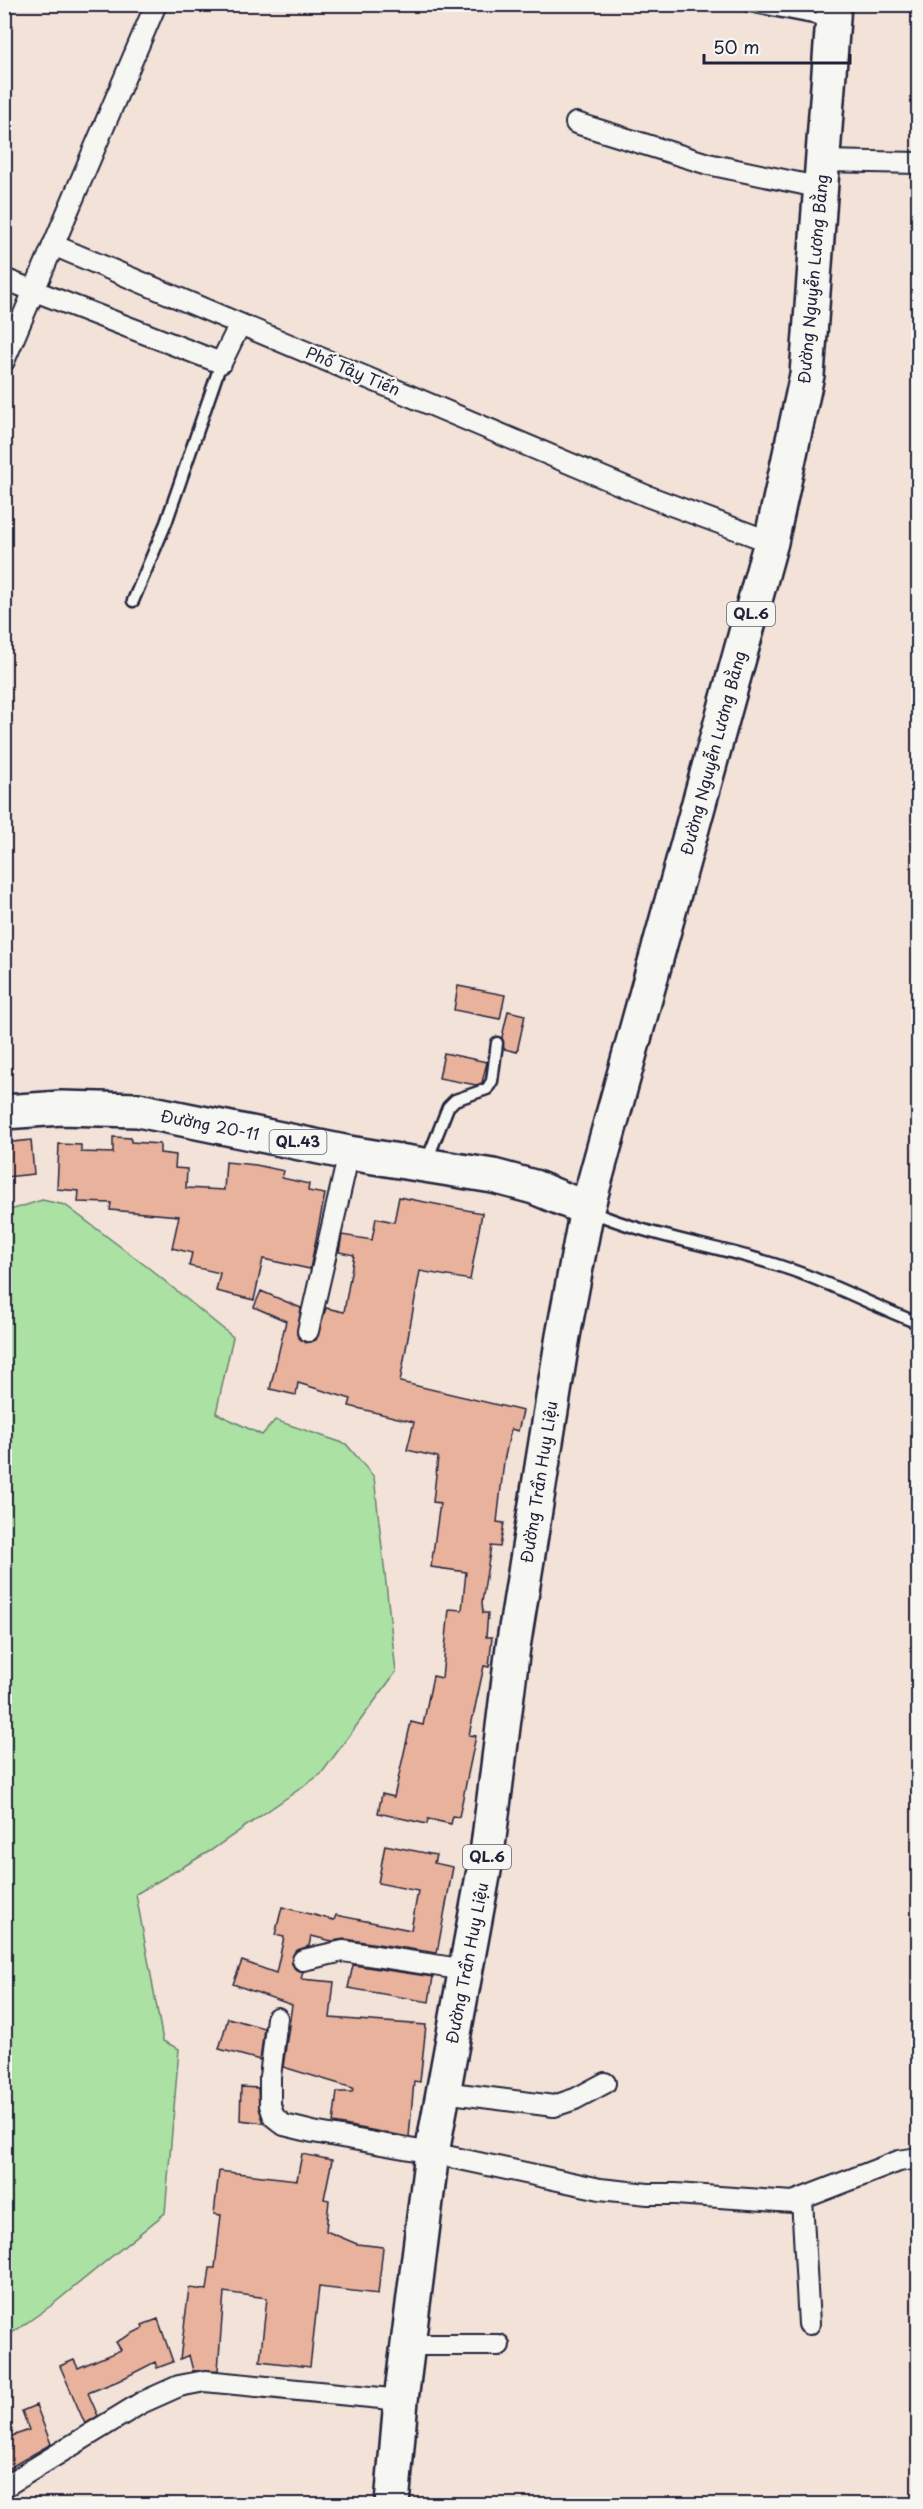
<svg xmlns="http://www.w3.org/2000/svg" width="923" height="2509" viewBox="0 0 923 2509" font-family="'Playpen Sans',sans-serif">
  <rect width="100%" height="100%" fill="#f2e2d8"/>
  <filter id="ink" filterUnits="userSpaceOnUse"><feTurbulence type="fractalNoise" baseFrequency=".0167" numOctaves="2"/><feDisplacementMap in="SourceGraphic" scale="12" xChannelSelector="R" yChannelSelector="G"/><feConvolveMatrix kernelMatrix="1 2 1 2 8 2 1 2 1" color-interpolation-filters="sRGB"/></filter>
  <g filter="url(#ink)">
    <path fill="#abe1a3" stroke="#66826f" stroke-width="1.5" d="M42,1200L65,1205L150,1269L233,1337L216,1413L262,1435L275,1420L346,1444L374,1477L396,1672L321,1774L210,1851L136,1894L163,2041L179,2049L165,2213L52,2305L5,2338L4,1212Z"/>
    <path fill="#e8b29c" stroke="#22223b" stroke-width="1.5" d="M458,986L505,995L500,1019L454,1010Z
      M508,1011L525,1015L517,1052L504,1049L502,1037Z
      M444,1053L487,1062L482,1083L476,1085L439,1078Z
      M113,1137L131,1138V1142L160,1144V1153L176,1155L175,1168L187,1169L186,1188L224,1190L226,1162L256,1165L284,1171L282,1178L309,1184L308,1191L325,1194L310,1269L263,1259L254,1300L216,1291L220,1273L189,1266L192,1253L172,1248L179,1216L110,1210L111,1203L78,1202L79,1191L57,1189L59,1144L81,1145V1152L113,1153Z
      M31,1140L34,1174L6,1177L4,1143Z
      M399,1197L482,1213L470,1280L420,1271L400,1382L523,1411L518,1431L511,1429L504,1461L497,1522L504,1523L500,1547L491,1546L482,1602L483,1613H488L486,1637H492L489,1667L484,1666L469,1735L476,1736L459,1817L453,1816L451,1824L428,1819L427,1824L378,1813L382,1794L394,1797L411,1722L423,1725L433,1676L442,1678L449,1609L462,1610L466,1572L431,1567L440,1503L433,1502L438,1457L407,1450L414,1422L349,1406L351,1399L298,1383L296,1395L270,1389L286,1321L254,1307L261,1291L301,1308L297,1335L306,1343L316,1340L326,1308L344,1312L354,1255L339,1252L342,1235L372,1240L376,1218L394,1222Z
      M385,1845L436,1855L434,1863L453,1867L437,1953L345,1939L332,1941L311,1936L309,1946L295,1951L291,1962L295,1969L303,1972L301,1979L334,1982L330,2018L426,2025L420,2082L414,2081L409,2137L333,2123L337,2092H352L353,2088L283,2067L292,2005L233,1984L242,1961L276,1973L284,1937L275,1935L282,1907L334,1920L336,1915L411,1930L418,1891L378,1883Z
      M353,1965L433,1977L429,2002L348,1988Z
      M228,2018L264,2028L260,2060L219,2049Z
      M241,2087L258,2088L259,2108L264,2123L240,2120Z
      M302,2154L332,2160L324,2199L329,2200L326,2231L357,2244L383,2247L378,2294L319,2287L310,2367L260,2361L267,2298L224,2292L218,2370L193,2371L189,2355L180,2359L189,2288L207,2290L210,2268H215L221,2215L214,2214L219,2171L297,2180Z
      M158,2319L173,2362L157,2368L155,2362L118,2381L88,2393L98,2416L85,2424L60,2366L74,2360L78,2368L121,2350L116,2342L143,2328L142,2325Z
      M36,2405L51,2444L4,2471V2439L29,2430L22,2411Z"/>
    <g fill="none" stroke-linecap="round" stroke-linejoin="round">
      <defs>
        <path id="lane" d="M741,4L829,21
          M133,601L166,523L221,363
          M426,1163L448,1107L455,1100L487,1089L492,1081L497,1043
          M590,1211C657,1240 731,1247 800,1273C841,1288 878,1308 918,1323"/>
        <path id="street" d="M576,123L708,164L822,188
          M824,161L918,163
          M53,245L647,496L771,542
          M4,279L221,363L240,324
          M4,361L156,4
          M308,1331L349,1153
          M303,1960L343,1951L466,1970
          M277,2018L270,2077V2105L274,2117L284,2125L313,2132L432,2153L600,2189L648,2194H675L793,2202L899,2161L918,2158
          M443,2092L554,2106L575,2099L605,2083
          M802,2199L809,2324
          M407,2345H499
          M4,2487L141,2403L179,2386L205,2381L401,2400"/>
        <path id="highway" d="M4,1112L61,1108L138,1110L349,1153L493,1176L534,1187L587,1209
          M392,2504L401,2400L432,2153L487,1854L513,1647L563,1336L587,1209L771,542L807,375L834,4"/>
      </defs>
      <use href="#lane" stroke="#22223b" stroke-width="15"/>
      <use href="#street" stroke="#22223b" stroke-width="24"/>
      <use href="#highway" stroke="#22223b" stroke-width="38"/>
      <use href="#lane" stroke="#f6f6f2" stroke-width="10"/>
      <use href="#street" stroke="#f6f6f2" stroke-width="20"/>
      <use href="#highway" stroke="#f6f6f2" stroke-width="33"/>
    </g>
  </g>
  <g text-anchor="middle" stroke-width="4.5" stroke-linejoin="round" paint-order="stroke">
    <g fill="#f6f6f2" stroke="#626272" stroke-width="1.5">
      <rect x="727" y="602" width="48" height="24" rx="4.5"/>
      <rect x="269.5" y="1130" width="57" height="24" rx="4.5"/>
      <rect x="463" y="1845" width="48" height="24" rx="4.5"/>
    </g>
    <g font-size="15" font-weight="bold" fill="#22223b">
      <text x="751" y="619">QL.6</text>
      <text x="298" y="1147">QL.43</text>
      <text x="487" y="1862">QL.6</text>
    </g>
    <g font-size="16" fill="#22223b" stroke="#f6f6f2">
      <text transform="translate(813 279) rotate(-85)" y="6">Đường Nguyễn Lương Bằng</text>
      <text transform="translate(353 371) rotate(23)" y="6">Phố Tây Tiến</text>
      <text transform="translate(713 753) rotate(-75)" y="6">Đường Nguyễn Lương Bằng</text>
      <text transform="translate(210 1125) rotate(11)" y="6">Đường 20-11</text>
      <text transform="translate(539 1482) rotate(-81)" y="6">Đường Trần Huy Liệu</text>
      <text transform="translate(467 1963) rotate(-79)" y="6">Đường Trần Huy Liệu</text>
    </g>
  </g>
  <rect width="923" height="2509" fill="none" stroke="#f6f6f2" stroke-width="24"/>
  <rect x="12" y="12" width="899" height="2485" fill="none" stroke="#22223b" stroke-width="2" filter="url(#ink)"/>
  <path d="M704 54v9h146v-9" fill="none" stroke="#22223b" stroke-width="3"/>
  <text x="713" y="54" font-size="18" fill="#22223b" stroke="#f6f6f2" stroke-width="4.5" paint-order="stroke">50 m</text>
</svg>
